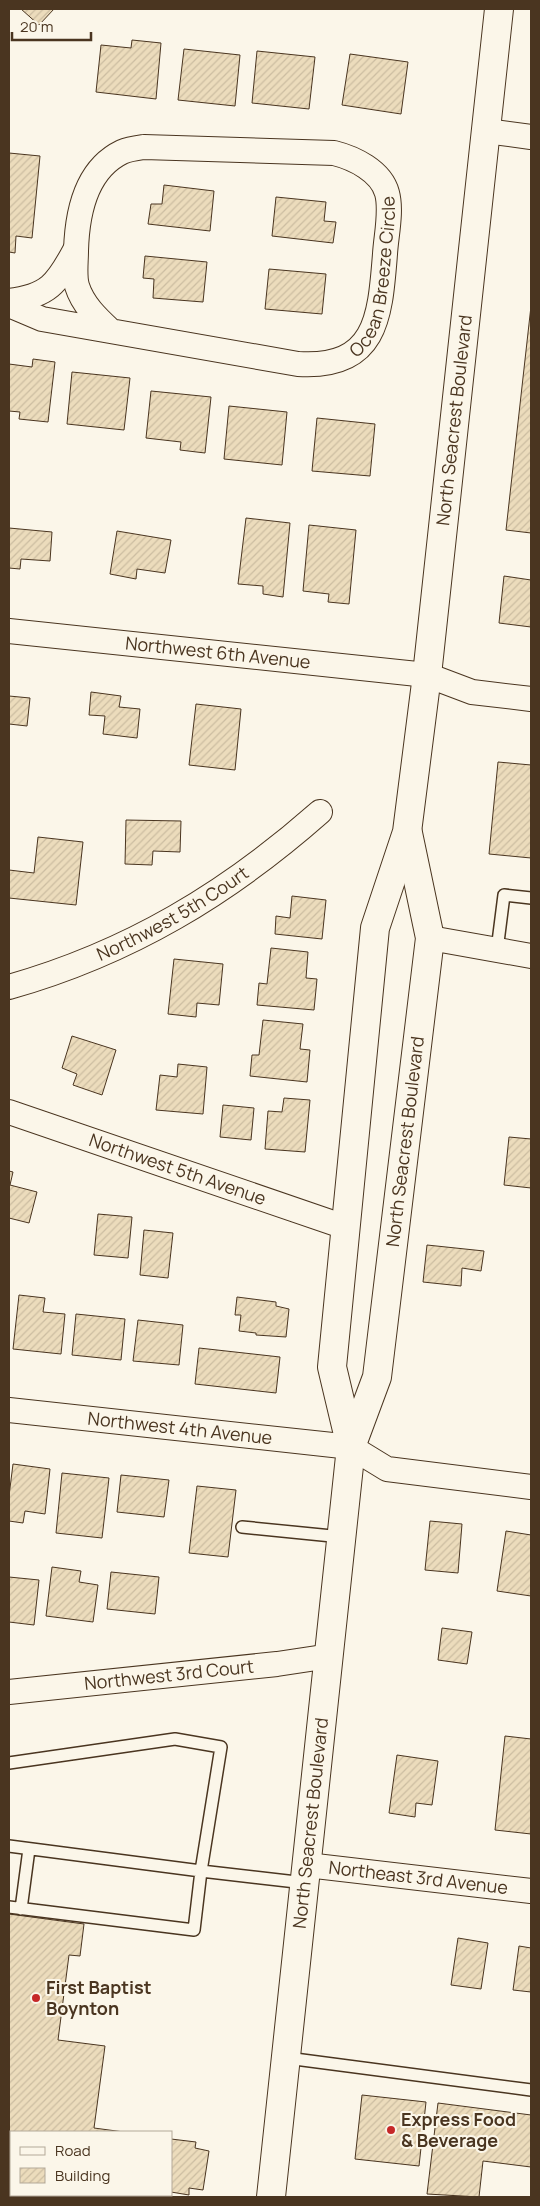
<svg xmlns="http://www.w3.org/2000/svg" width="540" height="2206" viewBox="0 0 540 2206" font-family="Manrope,sans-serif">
  <defs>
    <pattern id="building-hatch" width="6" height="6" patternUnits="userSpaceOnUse" patternTransform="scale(1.25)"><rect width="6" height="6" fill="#ecdcbc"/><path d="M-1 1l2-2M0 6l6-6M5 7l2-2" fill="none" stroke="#ccbda1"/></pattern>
  </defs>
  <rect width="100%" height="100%" fill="#fbf6e9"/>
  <path fill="url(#building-hatch)" stroke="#4a3520" d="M21,9H54L39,25Z
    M132,40L161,43L156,99L96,92L101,45L131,48Z
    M184,49L240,55L235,106L178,100Z
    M257,51L315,57L309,109L252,103Z
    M350,54L408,62L401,114L342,105Z
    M9,153L40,156L32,238L16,236L15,253L9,252Z
    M164,185L214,191L210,231L148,224L151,204H162Z
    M276,197L326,202L324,221L336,222L333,243L272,236Z
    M145,256L207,262L203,302L153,298L154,279L143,278Z
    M269,269L326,274L322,314L265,309Z
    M531,306V533L506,530Z
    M33,359L55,362L48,422L19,419L20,412L9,411V364L32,367Z
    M72,372L130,378L124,430L67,424Z
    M151,391L211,397L205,453L180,450L181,442L146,438Z
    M229,406L287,412L282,465L224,459Z
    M317,418L375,424L370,476L312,471Z
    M246,518L290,523L283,597L263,594V586L238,584Z
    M309,525L356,530L349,604L328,602L329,594L303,591Z
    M9,528L52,532L50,561L21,559L20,569L9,568Z
    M117,531L171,540L165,573L137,569L136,579L110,574Z
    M504,576L531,580V627L499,623Z
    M91,692L121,696L119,707L140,709L137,738L103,734L105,716L89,715Z
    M9,696L30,698L27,726L9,724Z
    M196,704L241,709L235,770L189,765Z
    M498,762L531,765V858L489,854Z
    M126,820L181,821L180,852L153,851L152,865L125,864Z
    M38,837L83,842L76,905L9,898V870L34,873Z
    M292,896L326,900L322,939L275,934L276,916L290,918Z
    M271,948L308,952L306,978L317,979L314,1010L257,1005L259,983L267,984Z
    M174,959L223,964L219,1005L197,1003L196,1017L168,1014Z
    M263,1020L303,1024L300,1049L310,1050L307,1082L250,1076L252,1055H259Z
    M72,1036L116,1050L102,1095L73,1085L77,1074L62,1068Z
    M178,1064L207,1067L203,1114L156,1110L160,1075L177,1077Z
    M284,1098L310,1100L305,1152L265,1149L268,1111L282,1112Z
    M223,1105L254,1108L251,1140L220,1137Z
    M509,1137L531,1139V1188L504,1185Z
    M9,1171L13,1172L10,1185L37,1192L29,1223L9,1218Z
    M98,1214L132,1217L128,1258L94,1255Z
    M144,1230L173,1233L168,1278L140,1275Z
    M427,1245L484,1251L481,1271L462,1268L461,1286L423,1282Z
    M19,1295L45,1298L43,1312L65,1314L61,1354L13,1349Z
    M237,1297L276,1302V1306L289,1309L286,1337L256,1335V1333L239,1331L241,1315H235Z
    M76,1314L125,1319L121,1360L72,1355Z
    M138,1320L183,1325L179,1365L133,1361Z
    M199,1348L280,1357L276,1393L195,1384Z
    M13,1464L50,1469L45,1514L25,1511L23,1523L9,1521V1496Z
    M62,1473L109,1478L102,1538L56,1533Z
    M121,1475L169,1480L164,1517L117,1512Z
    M197,1486L236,1490L228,1557L189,1553Z
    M430,1521L462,1524L458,1573L425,1570Z
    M506,1531L531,1535V1596L497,1591Z
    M52,1567L81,1571L79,1582L98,1585L93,1622L46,1616Z
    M111,1572L159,1577L155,1614L107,1609Z
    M9,1577L39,1580L34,1625L9,1622Z
    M442,1628L472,1632L467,1664L438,1660Z
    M505,1736L531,1739V1834L495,1830Z
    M397,1755L438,1761L432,1805L416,1803L415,1817L389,1813Z
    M9,1914L84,1924L80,1956L69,1955L58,2040L105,2046L94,2128L124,2132H11V2160H9Z
    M458,1938L488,1943L481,1989L451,1985Z
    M519,1946L531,1948V1992L513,1990Z
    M362,2095L426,2102L419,2166L355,2159Z
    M438,2103L531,2115V2167L483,2161L479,2197L427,2194Z
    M171,2139L196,2142L195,2148L209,2151L203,2190L189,2188V2195L171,2192Z"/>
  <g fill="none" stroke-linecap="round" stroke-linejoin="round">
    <defs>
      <path id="service" d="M497,950L504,895L531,898
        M242,1527L342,1537
        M9,1763L175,1739L221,1747L201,1871L9,1846
        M9,1907L194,1930L201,1871L305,1883
        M21,1909L29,1849
        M287,2058L531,2090"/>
      <g id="minor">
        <path d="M486,131L531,137"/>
        <path d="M9,301C48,296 57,284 75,250"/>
        <path id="s1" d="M9,305L42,319L298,364C377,369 380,317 385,254C386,236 392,211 387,193C381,171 354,158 334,153L144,147C137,148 129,149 122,152C85,170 77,214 76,251C76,262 74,276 77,286C83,305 97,318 111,331"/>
        <path id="s2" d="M9,631L427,675L472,692L531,699"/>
        <path d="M430,938L531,956"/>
        <path id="s3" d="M9,987C129,953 227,894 320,812"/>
        <path id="s4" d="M9,1112L345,1227"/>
        <path id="s5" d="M9,1410L351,1447L387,1469L531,1487"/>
        <path id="s6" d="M9,1692L277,1664L330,1656"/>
        <path id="s7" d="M307,1865L531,1891"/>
      </g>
      <g id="tertiary">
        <path id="s8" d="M351,1447L332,1367L375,928L407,832L427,675L499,9"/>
        <path id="s9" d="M271,2197L351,1447L377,1377L430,938L408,833"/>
      </g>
    </defs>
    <use href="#service" stroke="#4a3520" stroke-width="14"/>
    <use href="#minor" stroke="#4a3520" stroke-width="26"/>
    <use href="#tertiary" stroke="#4a3520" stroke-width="30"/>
    <use href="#service" stroke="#fbf6e9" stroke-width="11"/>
    <use href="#minor" stroke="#fbf6e9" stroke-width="24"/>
    <use href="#tertiary" stroke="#fbf6e9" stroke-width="28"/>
  </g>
  <g fill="#c62828" stroke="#fbf6e9" stroke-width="2">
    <circle cx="36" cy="1998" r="5"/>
    <circle cx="391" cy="2130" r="5"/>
  </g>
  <g text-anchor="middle" stroke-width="4" stroke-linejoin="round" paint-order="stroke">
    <g font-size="18" fill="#4a3520" stroke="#fbf6e9">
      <text dy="6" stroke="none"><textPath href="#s1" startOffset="435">Ocean Breeze Circle</textPath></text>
      <text dy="6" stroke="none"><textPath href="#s8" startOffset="1039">North Seacrest Boulevard</textPath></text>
      <text dy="6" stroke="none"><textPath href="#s2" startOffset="210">Northwest 6th Avenue</textPath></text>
      <text dy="6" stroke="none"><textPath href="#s3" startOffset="180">Northwest 5th Court</textPath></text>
      <text dy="6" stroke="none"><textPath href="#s9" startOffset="1066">North Seacrest Boulevard</textPath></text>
      <text dy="6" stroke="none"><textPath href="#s4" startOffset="178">Northwest 5th Avenue</textPath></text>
      <text dy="6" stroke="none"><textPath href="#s5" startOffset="172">Northwest 4th Avenue</textPath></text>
      <text dy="6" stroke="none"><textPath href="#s6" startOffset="161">Northwest 3rd Court</textPath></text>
      <text dy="6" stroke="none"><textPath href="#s9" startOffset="376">North Seacrest Boulevard</textPath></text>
      <text dy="6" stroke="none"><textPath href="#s7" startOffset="112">Northeast 3rd Avenue</textPath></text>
    </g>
    <g font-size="18" font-weight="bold" fill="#4a3520" stroke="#fbf6e9" text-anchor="start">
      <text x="46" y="1994">First Baptist<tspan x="46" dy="21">Boynton</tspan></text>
      <text x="401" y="2126">Express Food<tspan x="401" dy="21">&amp; Beverage</tspan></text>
    </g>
  </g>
  <rect width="540" height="2206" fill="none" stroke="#4a3520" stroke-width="20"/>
  <rect x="10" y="2131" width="162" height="65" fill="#fbf6e9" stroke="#b4a999"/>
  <rect x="20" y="2147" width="25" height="8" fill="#fbf6e9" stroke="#b4a999"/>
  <text x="55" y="2156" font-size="15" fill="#4a3520">Road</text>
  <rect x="20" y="2168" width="25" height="15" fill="url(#building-hatch)" stroke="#b4a999"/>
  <text x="55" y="2181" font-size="15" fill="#4a3520">Building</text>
  <path d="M12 32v8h79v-8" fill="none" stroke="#4a3520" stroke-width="2.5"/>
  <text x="20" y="32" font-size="15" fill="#4a3520" stroke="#fbf6e9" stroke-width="4" paint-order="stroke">20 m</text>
</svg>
